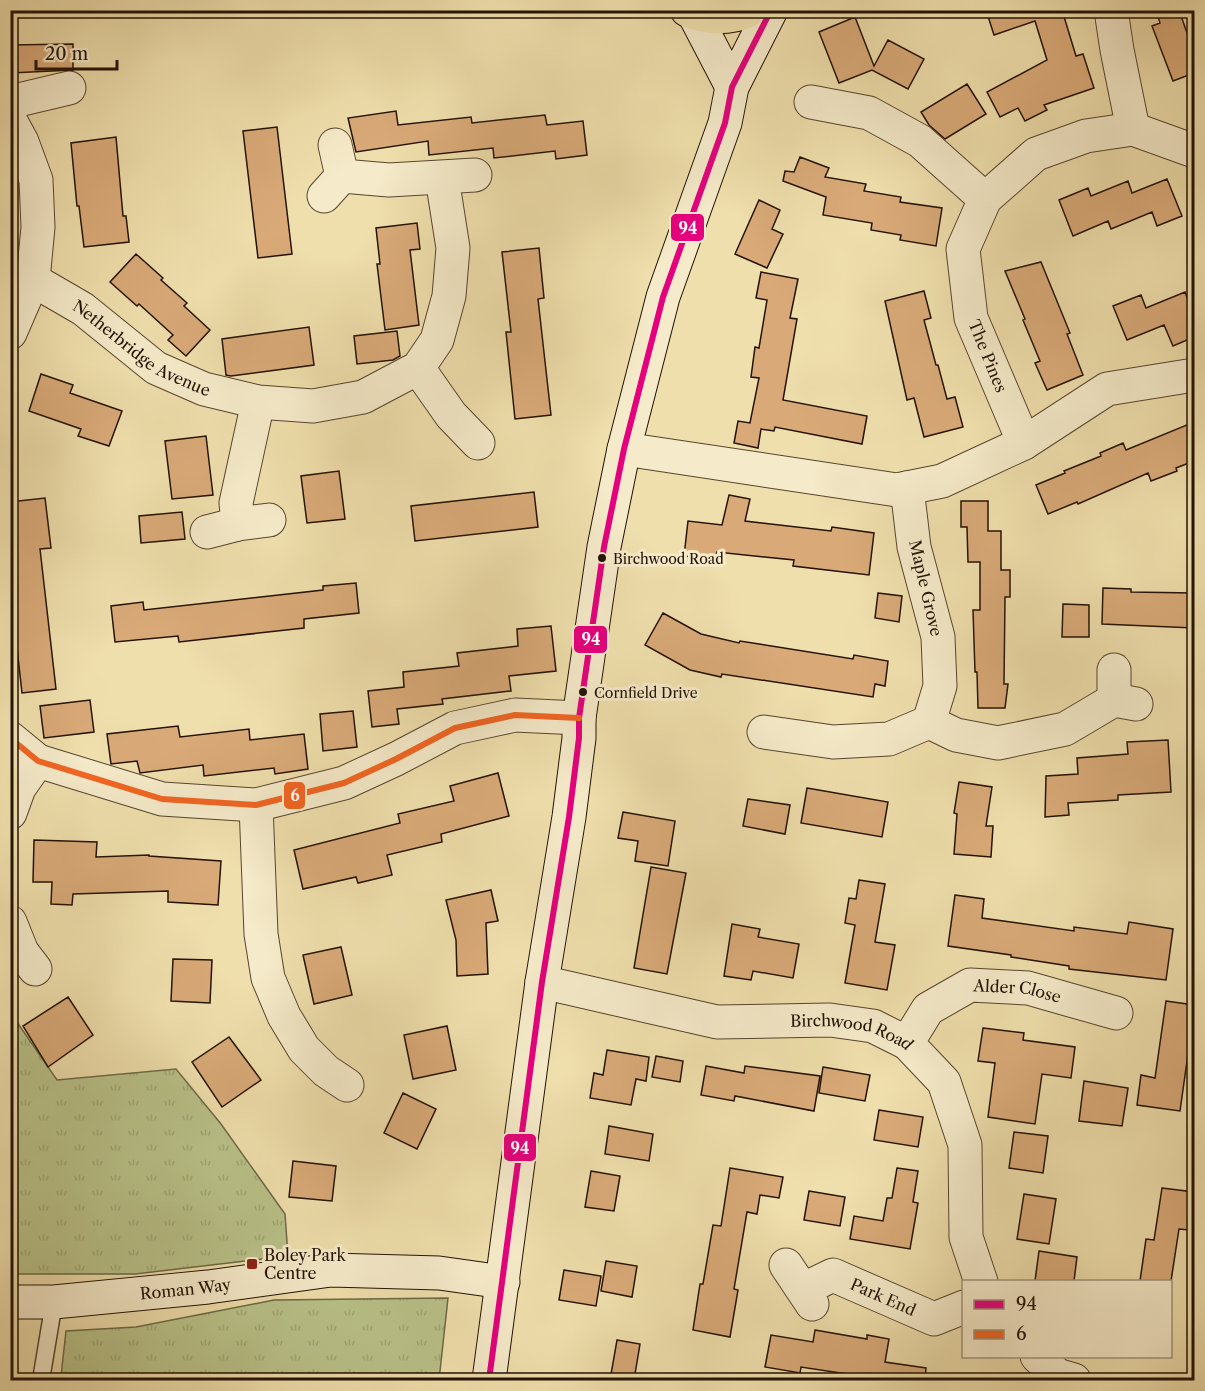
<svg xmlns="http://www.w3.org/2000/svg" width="1205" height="1391" viewBox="0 0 1205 1391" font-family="'Libre Caslon Text',serif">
  <defs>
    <pattern id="grass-tufts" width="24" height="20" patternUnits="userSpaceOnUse" patternTransform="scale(1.5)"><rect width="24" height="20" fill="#b9c289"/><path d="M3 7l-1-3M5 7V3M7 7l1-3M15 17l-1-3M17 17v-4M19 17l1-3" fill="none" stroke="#9fa675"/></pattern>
  </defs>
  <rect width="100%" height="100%" fill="#efdfac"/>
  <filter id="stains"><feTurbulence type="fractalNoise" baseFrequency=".00333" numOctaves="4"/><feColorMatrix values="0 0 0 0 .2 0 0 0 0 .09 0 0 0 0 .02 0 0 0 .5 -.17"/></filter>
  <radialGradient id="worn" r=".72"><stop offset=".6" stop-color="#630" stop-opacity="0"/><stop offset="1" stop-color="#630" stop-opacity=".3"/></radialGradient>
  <path fill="url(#grass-tufts)" stroke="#6e6a47" stroke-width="1.5" d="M10,1012L57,1080L176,1069L221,1124L285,1214L288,1256L135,1274H11Z
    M448,1298L439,1380H309L241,1374L220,1380H109L61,1376L66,1331L136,1327L274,1300Z"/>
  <path fill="#d9aa78" stroke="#231205" stroke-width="1.5" d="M986,10H1062L1076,56L1083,54L1094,88L1044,105L1047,110L1025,121L1018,108L1000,117L987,92L1047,60L1035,21L994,35Z
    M1156,10H1179L1194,53V73L1173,81L1152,26L1160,23Z
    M855,17L874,66L888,40L924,59L908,89L872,70L839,83L819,32Z
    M73,44V70L10,73V45Z
    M967,84L986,114L945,139L929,125L921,112Z
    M396,111L398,125L471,117L472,123L545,115L547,125L583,121L587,155L556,159L555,151L494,158L493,148L429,155L428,141L356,152L348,118Z
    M277,127L292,254L258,258L243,131Z
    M116,137L123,216H126L129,242L84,247L79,206H77L71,143Z
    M800,157L829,168L825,177L866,184L864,191L901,197L900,202L942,208L936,246L900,240L901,235L871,230L872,223L823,215L826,197L783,181L785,171L794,172Z
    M1167,179L1182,216L1157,226L1152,212L1111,229L1108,221L1073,236L1059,200L1088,188L1091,196L1128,181L1132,193Z
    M759,200L780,210L772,229L783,234L767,268L735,254Z
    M417,223L420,249L410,250L419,325L385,330L377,264H380L376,228Z
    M539,248L544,298L538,299L551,415L515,419L506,332H511L502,252Z
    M136,254L163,278L161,280L187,303L184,306L210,330L186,356L168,340L173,335L139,304L137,306L110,282Z
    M1041,262L1070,333L1067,334L1083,375L1047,390L1035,363L1040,361L1023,320L1025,319L1005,271Z
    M761,272L798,279L790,318L797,319L783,400L867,416L862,444L775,427L774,431L761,429L758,448L734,443L738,421L750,423L759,378L751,377L755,347L759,348L767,300L756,298Z
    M924,291L931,318L924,320L936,365H938L947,399L955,397L963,427L924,437L914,398L907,400L885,301Z
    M1185,292L1194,316V337L1173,346L1164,325L1127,340L1113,306L1141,295L1146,308Z
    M309,327L314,365L231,376L226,375L222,339Z
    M397,331L400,356L393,360L357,364L354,336Z
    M41,374L73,385L70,393L122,411L109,446L78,436L81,429L29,411Z
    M1194,422V461L1176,468L1177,471L1151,481L1148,473L1078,504L1077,502L1048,514L1036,485L1065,473L1064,471L1101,456L1100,453L1123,443L1126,450Z
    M206,436L213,495L172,499L165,441Z
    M339,471L345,519L307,523L301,476Z
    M534,492L538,527L415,541L411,506Z
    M729,495L750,499L745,521L831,531L832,527L874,533L869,575L793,566L794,560L717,552L716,559L684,556L688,521L722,525Z
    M45,498L51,548L40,549L56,689L22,693L14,621L10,622V575H16L10,525V502Z
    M961,501H988V531H1001V570H1010V597H1005L1004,684H1008L1005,708H978L977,672H975L973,610H980V562H968L967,527H961Z
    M182,512L185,539L141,543L139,516Z
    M356,583L359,613L304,619V628L179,642L178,636L115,642L111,606L143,602L144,610L323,590V586Z
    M1103,588L1131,589V592L1194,593V628L1102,624Z
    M878,593L902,596L899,622L875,618Z
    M1063,604L1089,605V637H1062Z
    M663,613L701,634L739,643L740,641L853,659L854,655L888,661L885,686L875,684L873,697L722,674L721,677L690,670L645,645Z
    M551,626L556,671L509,676L511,691L442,699L443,704L397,709L399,724L372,727L368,691L404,687L403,672L459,666L457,653L518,646L517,629Z
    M90,700L94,732L44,738L40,706Z
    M353,711L357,747L323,751L320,714Z
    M178,726L180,737L249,729L250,740L304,734L308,769L275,774L274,768L204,776L203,765L140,773L137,761L111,764L107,734Z
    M1168,740L1171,792L1118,795V800L1068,803L1069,815L1045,817L1046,776L1078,774L1077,758L1128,754L1127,742Z
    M498,773L509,816L441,834L442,842L387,855L392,875L358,883L356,877L303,889L294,850L400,823L398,814L454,801L450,786Z
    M959,782L992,787L986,826H993L991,857L954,854L957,814L954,813Z
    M807,788L888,802L882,837L801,823Z
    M748,799L790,805L785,834L743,826Z
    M623,812L675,821L668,866L635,861L638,841L618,838Z
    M34,840L97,842L96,857L149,855V856L221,861L218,905L168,902V891L73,894L72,905L51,904L52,882H33Z
    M651,867L686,873L667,974L634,968Z
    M859,880L885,884L875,942L895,945L887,990L845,983L855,925L845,923L849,898L856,899Z
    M491,890L498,921L486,923L488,974L457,976L456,940L446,900Z
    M955,895L984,899L982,918L1074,931V927L1127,934L1129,922L1173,929L1166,980L1069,969V966L1011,957V955L948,946Z
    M732,924L760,929L758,937L799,944L793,978L753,971L751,980L724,976Z
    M341,947L352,995L314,1004L303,955Z
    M173,959L212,960L210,1003L171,1001Z
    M68,997L93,1035L48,1067L23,1026Z
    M1166,1001L1194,1005V1048L1189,1047L1180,1111L1137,1105L1141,1075L1155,1078Z
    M447,1026L456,1070L413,1079L404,1035Z
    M983,1028L1024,1033L1023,1040L1075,1047L1071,1078L1042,1074L1035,1124L988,1117L995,1063L978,1061Z
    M229,1037L261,1080L222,1107L192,1062Z
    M607,1050L649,1057L646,1081L636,1079L631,1105L590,1098L594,1073L603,1075Z
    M656,1056L683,1061L680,1082L652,1077Z
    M706,1066L744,1073L745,1066L820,1076L814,1111L735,1096L734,1101L701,1095Z
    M823,1067L870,1075L865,1101L819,1093Z
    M1084,1081L1128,1088L1122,1126L1079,1121Z
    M403,1093L436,1109L417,1149L384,1133Z
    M879,1110L923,1117L918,1147L874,1140Z
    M609,1126L653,1134L649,1161L605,1154Z
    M1014,1132L1048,1136L1043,1173L1009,1168Z
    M293,1161L336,1166L332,1201L289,1197Z
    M730,1168L783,1177L779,1198L760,1195L757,1214L747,1212L734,1289L738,1290L730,1337L693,1330L700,1284H703L713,1225L721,1226Z
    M897,1168L918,1171L913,1202L918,1203L910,1249L850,1239L854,1216L883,1221L887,1198H892Z
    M591,1171L620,1176L614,1211L585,1207Z
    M1162,1188L1194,1192L1189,1230L1179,1229L1171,1281H1140L1146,1239L1154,1240Z
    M809,1191L845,1197L840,1226L804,1220Z
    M1024,1194L1056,1199L1049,1244L1017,1239Z
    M1039,1251L1077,1257L1074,1281H1035Z
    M606,1261L637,1266L632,1297L601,1291Z
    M564,1270L601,1276L596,1306L559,1300Z
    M815,1330L867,1339V1335L889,1339L885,1362L926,1368L925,1380H860V1376L801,1367L800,1373L765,1367L771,1335L813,1342Z
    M617,1340L640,1344L634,1380H610Z"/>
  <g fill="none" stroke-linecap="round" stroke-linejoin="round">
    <defs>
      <path id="lane" d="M41,1380L54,1302"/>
      <g id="street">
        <path d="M1111,10L1117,50L1133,129"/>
        <path d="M10,102L69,88"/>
        <path d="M811,102L869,113L920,141L985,199"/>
        <path d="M10,120L22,142L36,180L38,227L33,280L10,333"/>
        <path d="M342,176L389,180L475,175"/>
        <path d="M324,196L342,176L335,145"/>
        <path id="s1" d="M33,280L83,309L156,368L204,389L258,402L313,406L363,397L418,368L437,340L449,296L453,248L442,178"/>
        <path d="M418,368L451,415L478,443"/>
        <path d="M1024,443L971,318L963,249L985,199L1036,154L1086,136L1133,129L1194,151"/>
        <path d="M624,449L897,490L942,481L1024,443L1107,389L1194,375"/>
        <path d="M238,524L236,503L258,402"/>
        <path d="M207,532L238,524L269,520"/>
        <path d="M1114,670V700"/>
        <path d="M929,722L956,735L998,743L1065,729L1114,700L1136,704"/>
        <path d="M764,732L833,742L889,739L929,722L940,686L938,637L914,547L907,488"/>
        <path d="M10,738L38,761L162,799L256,805L344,783L396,759L455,728L515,715L579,718"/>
        <path d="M256,805L261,934L268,978L284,1016L304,1049L326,1071L347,1085"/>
        <path d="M10,813L19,788L38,761"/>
        <path d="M10,922L22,952L35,969"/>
        <path id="s2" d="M542,982L717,1022L830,1020L873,1026L907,1043L944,1082L965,1145L966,1237L981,1282"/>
        <path id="s3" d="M907,1043L928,1009L970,985L1028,988L1116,1013"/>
        <path d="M786,1265L812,1304"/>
        <path id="s4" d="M804,1289L833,1275L934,1319L964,1307"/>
        <path d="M1037,1356L1057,1375L1074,1380"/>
      </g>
      <g id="secondary">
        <path d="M694,14L732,87"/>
        <path id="s5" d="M10,1302H54L208,1287L331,1270L439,1273L503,1282"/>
        <path d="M489,1380L542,982L569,817L579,738V718L604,547L624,449L663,297L725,123L732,87L771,10"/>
      </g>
      <path id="highway" d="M687,10C707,19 730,19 750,10"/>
    </defs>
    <use href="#lane" stroke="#56452f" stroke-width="19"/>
    <use href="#street" stroke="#56452f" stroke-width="35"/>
    <use href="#secondary" stroke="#231205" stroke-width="35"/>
    <use href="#highway" stroke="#231205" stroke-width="35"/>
    <use href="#lane" stroke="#f5eac9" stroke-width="16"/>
    <use href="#street" stroke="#f5eac9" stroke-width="33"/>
    <use href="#secondary" stroke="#f5eac9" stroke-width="33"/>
    <use href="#highway" stroke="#efdfac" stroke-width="33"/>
    <defs>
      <path id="bus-1" d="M489,1380L542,982L569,817L579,738V718L604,547L624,449L663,297L725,123L732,87L771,10"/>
      <path id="bus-2" d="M10,738L38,761L162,799L256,805L344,783L396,759L455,728L515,715L579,718"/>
    </defs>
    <use href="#bus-1" stroke="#f5eac9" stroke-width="10"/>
    <use href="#bus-2" stroke="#f5eac9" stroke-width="10"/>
    <use href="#bus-1" stroke="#e5007d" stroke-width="6"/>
    <use href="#bus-2" stroke="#f26522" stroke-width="6"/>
  </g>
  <g fill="#231205" stroke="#f5eac9" stroke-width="2">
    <circle cx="602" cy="558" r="5"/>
    <circle cx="583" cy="692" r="5"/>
  </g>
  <rect fill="#8f2418" stroke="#f5eac9" stroke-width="2" x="246" y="1258" width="12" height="12" rx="3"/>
  <g text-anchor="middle" stroke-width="6" stroke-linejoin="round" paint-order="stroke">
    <g font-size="14" fill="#231205" stroke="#f5eac9" text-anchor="start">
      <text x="613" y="564">Birchwood Road</text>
      <text x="594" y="698">Cornfield Drive</text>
    </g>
    <g font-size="16" fill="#231205" stroke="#f5eac9">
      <text dy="6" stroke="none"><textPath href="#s1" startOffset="129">Netherbridge Avenue</textPath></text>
      <text transform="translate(988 356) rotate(68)" y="6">The Pines</text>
      <text transform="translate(926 588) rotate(77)" y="6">Maple Grove</text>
      <text dy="6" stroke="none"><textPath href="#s3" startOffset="136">Alder Close</textPath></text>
      <text dy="6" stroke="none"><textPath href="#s2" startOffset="316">Birchwood Road</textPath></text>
      <text dy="6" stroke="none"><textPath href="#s5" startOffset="176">Roman Way</textPath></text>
      <text dy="6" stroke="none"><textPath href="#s4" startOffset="87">Park End</textPath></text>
    </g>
    <g font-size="16" fill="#231205" stroke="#f5eac9" text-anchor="start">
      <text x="264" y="1261">Boley Park<tspan x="264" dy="18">Centre</tspan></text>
    </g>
  </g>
  <g stroke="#f5eac9" stroke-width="2">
    <rect x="670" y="213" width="35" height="29" rx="6" fill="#e5007d"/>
    <rect x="573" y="625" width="35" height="29" rx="6" fill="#e5007d"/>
    <rect x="283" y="781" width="23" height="29" rx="6" fill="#f26522"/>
    <rect x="503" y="1133" width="34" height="29" rx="6" fill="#e5007d"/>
  </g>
  <g font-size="16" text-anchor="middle" font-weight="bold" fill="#fff">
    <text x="688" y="234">94</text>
    <text x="591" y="645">94</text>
    <text x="295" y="801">6</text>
    <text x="520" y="1154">94</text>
  </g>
  <rect width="1205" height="1391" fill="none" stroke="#efdfac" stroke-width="36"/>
  <rect x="12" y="12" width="1181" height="1367" fill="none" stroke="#231205" stroke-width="3"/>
  <rect x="18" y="18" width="1169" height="1355" fill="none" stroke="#231205" stroke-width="1.5"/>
  <rect x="962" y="1280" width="210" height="78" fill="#f5eac9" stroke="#a1947b" stroke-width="1.5"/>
  <rect x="974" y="1300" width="30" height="9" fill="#e5007d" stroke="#a1947b" stroke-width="1.5"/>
  <text x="1016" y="1310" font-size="18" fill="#231205">94</text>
  <rect x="974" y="1330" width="30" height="9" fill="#f26522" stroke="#a1947b" stroke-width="1.5"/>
  <text x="1016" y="1340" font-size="18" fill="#231205">6</text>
  <path d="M36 60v9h81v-9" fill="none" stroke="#231205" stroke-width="3"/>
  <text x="45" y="60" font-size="18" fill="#231205" stroke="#f5eac9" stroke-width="4.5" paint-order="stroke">20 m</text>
  <rect width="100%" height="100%" filter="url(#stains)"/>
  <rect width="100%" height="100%" fill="url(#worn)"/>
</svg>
